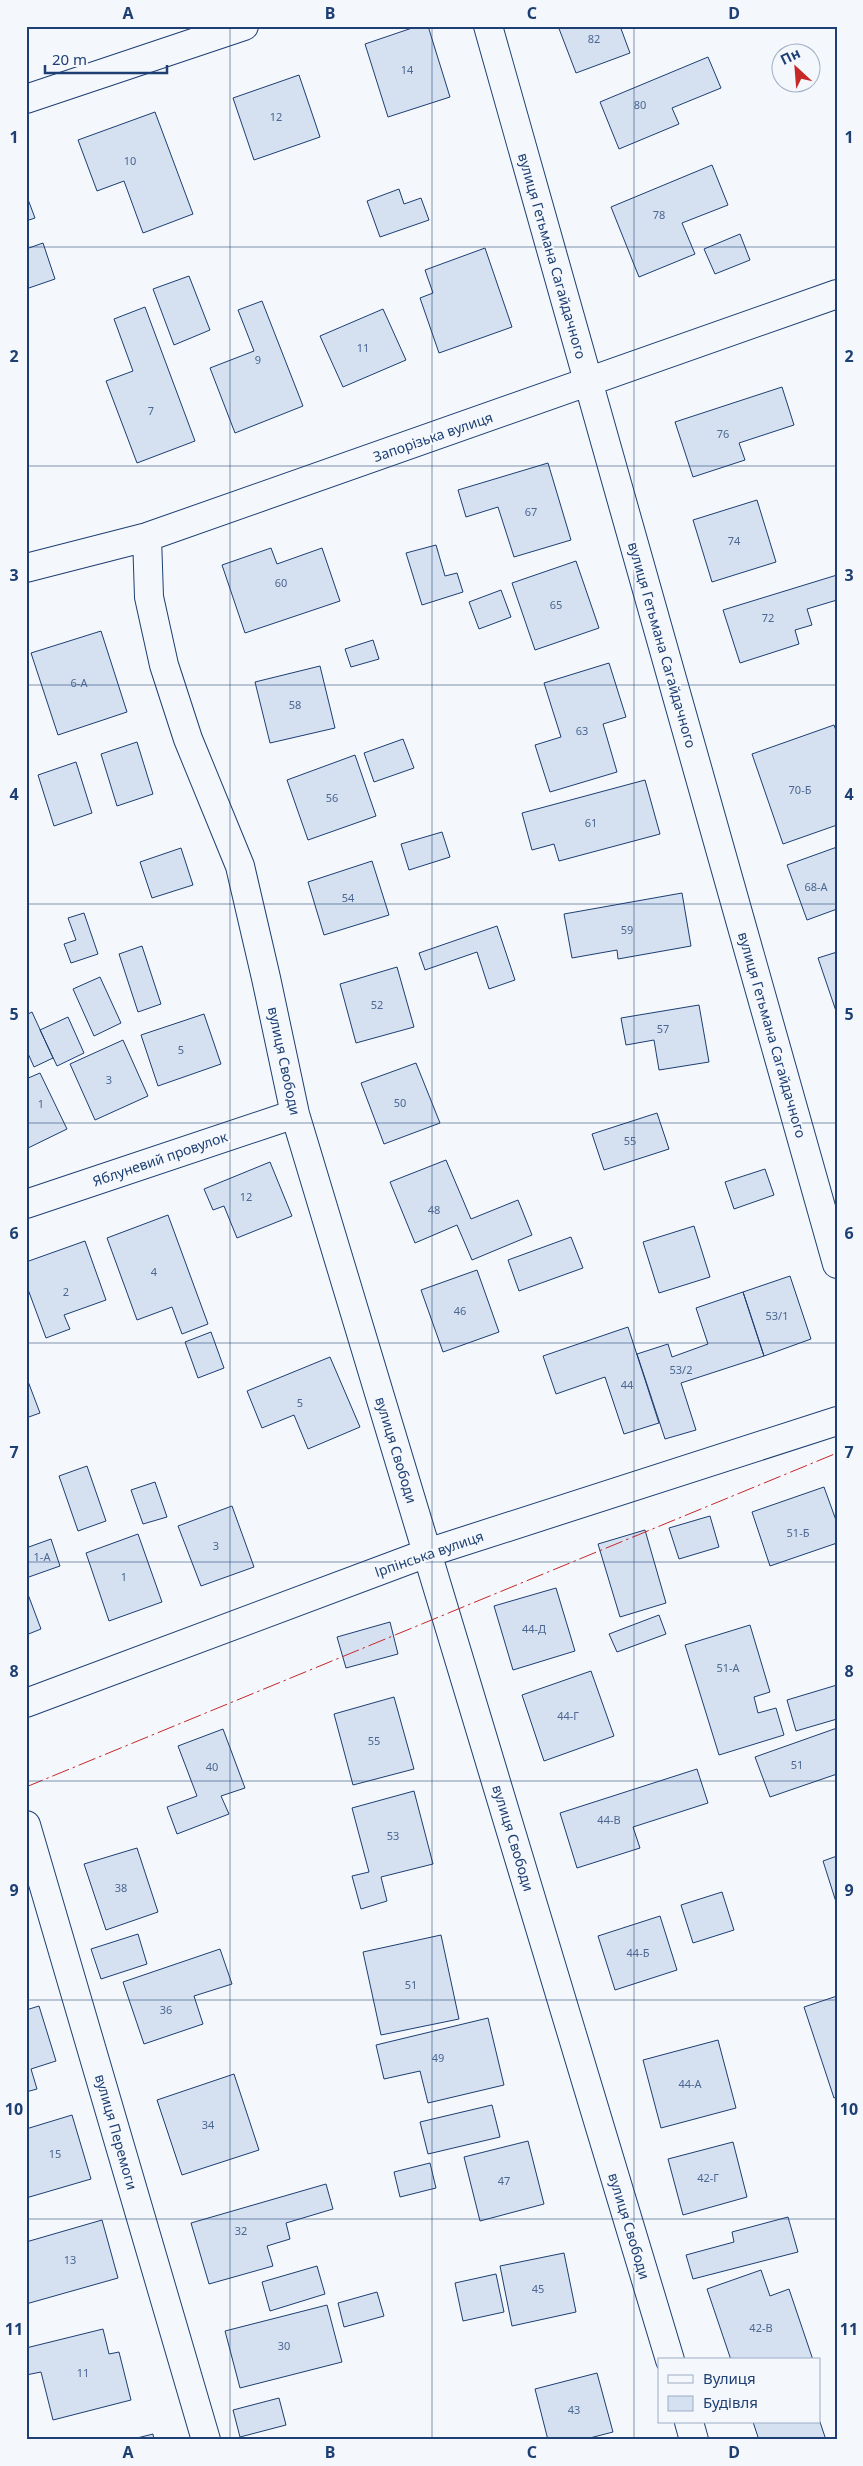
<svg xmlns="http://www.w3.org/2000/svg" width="863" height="2466" viewBox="0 0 863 2466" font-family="'Noto Sans',sans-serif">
  <rect width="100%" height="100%" fill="#f4f7fb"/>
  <path fill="#d5e0f0" stroke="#1d3f73" d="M418,26H428L450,97L388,117L365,44Z
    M558,26H620L630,53L576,73Z
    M708,57L721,88L672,108L679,124L619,149L600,102Z
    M299,75L320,137L254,160L233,98Z
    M155,112L193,214L143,233L124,181L97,191L78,140Z
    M712,165L728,205L682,223L695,254L639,277L611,207Z
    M399,189L404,204L421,198L429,220L380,237L367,201Z
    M26,194L35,218L26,221Z
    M740,234L750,260L715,274L704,249Z
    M43,243L55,279L26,289V249Z
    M485,248L512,327L439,353L420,298L433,293L425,270Z
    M189,276L210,330L174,345L153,289Z
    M262,301L303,406L235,433L210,368L254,351L238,310Z
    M145,307L195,441L137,463L106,381L133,371L114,319Z
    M383,309L406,360L343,387L320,336Z
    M782,387L794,425L739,443L745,460L693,477L675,422Z
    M548,463L571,540L514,557L498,507L466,517L458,490Z
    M757,500L776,562L712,582L693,520Z
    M436,545L445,576L457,573L463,592L422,605L406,553Z
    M271,548L277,564L322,548L340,601L245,633L222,565Z
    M576,561L599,628L535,650L512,583Z
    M837,575V600L807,609L812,625L795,630L799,644L740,663L723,610Z
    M501,590L511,617L479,629L469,602Z
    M101,631L127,712L58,735L31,653Z
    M373,640L379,659L351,667L345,649Z
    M609,663L626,717L603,724L617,772L550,792L535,745L561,737L544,683Z
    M320,666L335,728L270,743L255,682Z
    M834,725L837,733V825L783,844L752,754Z
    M403,739L414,768L374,782L364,753Z
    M137,742L153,794L117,806L101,754Z
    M355,755L376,816L308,840L287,780Z
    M76,762L92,813L54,826L38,775Z
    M645,780L660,834L559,861L554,844L532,850L522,813Z
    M442,832L450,857L409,870L401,844Z
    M837,847V909L807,920L787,865Z
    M181,848L193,885L152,898L140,862Z
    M372,861L389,915L324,935L308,882Z
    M682,893L691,946L618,959L617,950L572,958L564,914Z
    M84,913L98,954L71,963L64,944L76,940L68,918Z
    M497,926L515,980L489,989L477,952L425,970L419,953Z
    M142,946L161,1004L138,1012L119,954Z
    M837,952V1014L818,958Z
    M397,967L414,1027L356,1043L340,984Z
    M100,977L121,1023L94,1036L73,989Z
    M699,1005L709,1062L659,1070L654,1040L626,1045L621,1018Z
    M32,1012L53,1058L34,1067L26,1049V1015Z
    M204,1014L221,1064L158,1086L141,1035Z
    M68,1017L84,1053L57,1066L40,1030Z
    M123,1040L148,1096L95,1120L70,1064Z
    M416,1063L440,1123L384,1144L361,1083Z
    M40,1073L67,1129L26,1149V1079Z
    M657,1113L669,1149L604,1170L592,1134Z
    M446,1160L471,1219L518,1200L532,1235L472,1260L457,1225L415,1243L390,1182Z
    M270,1162L292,1216L237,1238L224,1206L213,1210L204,1189Z
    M765,1169L774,1195L734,1209L725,1182Z
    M168,1215L208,1324L182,1334L172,1307L137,1320L107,1238Z
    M694,1226L710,1277L659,1293L643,1242Z
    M571,1237L583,1268L519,1291L508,1260Z
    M85,1241L106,1300L64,1315L70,1329L46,1338L26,1284V1262Z
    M477,1270L499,1332L443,1352L421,1290Z
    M790,1276L811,1339L764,1356L743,1292Z
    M743,1292L764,1356L681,1383L696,1430L665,1439L637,1354L668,1344L672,1357L708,1344L696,1308Z
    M628,1327L659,1423L624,1434L605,1377L556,1394L543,1356Z
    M211,1332L224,1368L198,1378L185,1342Z
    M330,1357L360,1427L308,1449L294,1415L262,1428L247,1391Z
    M26,1376L40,1413L26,1418Z
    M87,1466L106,1521L78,1531L59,1476Z
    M155,1482L167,1517L143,1524L131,1490Z
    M824,1487L837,1523V1543L770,1566L752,1512Z
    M232,1506L254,1567L201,1586L178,1526Z
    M710,1516L719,1547L679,1559L669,1528Z
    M645,1530L666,1603L620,1617L598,1544Z
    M138,1534L162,1602L109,1621L86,1553Z
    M51,1539L60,1566L26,1578V1548Z
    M556,1588L575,1651L513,1670L494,1606Z
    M26,1589L41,1629L26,1635Z
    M659,1615L666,1634L617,1652L609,1634Z
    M390,1622L398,1654L346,1668L337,1637Z
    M750,1625L770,1692L754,1697L758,1713L776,1708L784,1735L719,1755L685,1645Z
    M591,1671L614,1736L544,1761L522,1695Z
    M837,1685V1719L796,1731L787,1700Z
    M394,1697L414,1769L353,1785L334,1714Z
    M837,1728V1774L770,1797L755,1757Z
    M223,1729L245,1788L221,1796L229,1814L177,1834L167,1807L197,1796L178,1746Z
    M697,1769L708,1803L633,1827L640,1848L577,1868L560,1813Z
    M414,1791L433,1864L381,1877L387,1901L361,1909L352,1876L369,1872L352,1808Z
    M137,1848L158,1912L106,1930L84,1864Z
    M837,1856V1905L823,1861Z
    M722,1892L734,1930L693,1943L681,1905Z
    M660,1916L677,1970L615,1990L598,1936Z
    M138,1934L147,1964L101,1979L91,1949Z
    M441,1935L459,2019L381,2035L363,1952Z
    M220,1949L232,1984L194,1996L203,2024L144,2044L123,1982Z
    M837,1996V2097L834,2098L804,2007Z
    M39,2006L56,2061L31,2069L37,2089L26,2092V2010Z
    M488,2018L504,2085L428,2103L420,2071L384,2079L376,2045Z
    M718,2040L736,2108L661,2128L643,2060Z
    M234,2074L259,2150L182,2175L157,2100Z
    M492,2105L500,2137L428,2154L420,2122Z
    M72,2115L91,2179L26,2198V2129Z
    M528,2141L544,2204L480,2221L464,2157Z
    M733,2142L747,2197L683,2215L668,2159Z
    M430,2163L436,2188L400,2197L394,2172Z
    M326,2184L333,2209L286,2223L290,2239L267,2246L273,2266L209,2284L191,2223Z
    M788,2217L798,2252L693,2279L686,2255L734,2242L732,2232Z
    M102,2220L118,2278L26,2304V2242Z
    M564,2253L576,2312L512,2326L500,2266Z
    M317,2266L325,2294L270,2311L262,2282Z
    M761,2270L770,2296L789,2289L813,2360H731L707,2289Z
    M496,2274L504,2312L463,2321L455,2283Z
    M377,2292L384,2316L344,2327L338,2303Z
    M327,2305L342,2362L240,2388L225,2331Z
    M103,2329L109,2354L119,2352L131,2400L53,2420L41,2372L26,2375V2348Z
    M597,2373L613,2432L582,2440H548L535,2389Z
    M279,2398L286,2425L240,2437L233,2410Z
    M819,2419L826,2440H759L753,2422H819Z
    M153,2434L154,2440H129Z"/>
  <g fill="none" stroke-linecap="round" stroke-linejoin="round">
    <defs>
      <path id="minor" d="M488,26L837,1264
        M26,99L244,26
        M147,537L149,597L164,665L188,739L240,866L266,978L295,1114L670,2360
        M26,568L147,537L837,294
        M26,1204L295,1114
        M26,1703L427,1553L837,1421
        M26,1825L206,2440
        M689,2422L694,2440"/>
    </defs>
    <use href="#minor" stroke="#1d3f73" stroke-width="30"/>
    <use href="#minor" stroke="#f4f7fb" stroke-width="28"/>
    <path stroke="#c62828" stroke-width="1" stroke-dasharray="18 4 2.5 4" stroke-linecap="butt" d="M26,1787L837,1453"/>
  </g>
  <path fill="none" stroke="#1d3f73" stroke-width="1" stroke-opacity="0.55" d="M230,26V2440M432,26V2440M634,26V2440M26,247H837M26,466H837M26,685H837M26,904H837M26,1123H837M26,1343H837M26,1562H837M26,1781H837M26,2000H837M26,2219H837"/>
  <g text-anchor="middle" stroke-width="4" stroke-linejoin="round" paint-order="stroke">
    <g font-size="11" fill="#4b6792">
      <text x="594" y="43">82</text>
      <text x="407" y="74">14</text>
      <text x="640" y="109">80</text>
      <text x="276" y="121">12</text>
      <text x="130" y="165">10</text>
      <text x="659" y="219">78</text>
      <text x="363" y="352">11</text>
      <text x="258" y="364">9</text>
      <text x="151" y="415">7</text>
      <text x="723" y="438">76</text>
      <text x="531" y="516">67</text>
      <text x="734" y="545">74</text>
      <text x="281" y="587">60</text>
      <text x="556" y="609">65</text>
      <text x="768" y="622">72</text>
      <text x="79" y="687">6-А</text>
      <text x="295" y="709">58</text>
      <text x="582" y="735">63</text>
      <text x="800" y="794">70-Б</text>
      <text x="332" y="802">56</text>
      <text x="591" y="827">61</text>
      <text x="816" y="891">68-А</text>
      <text x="348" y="902">54</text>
      <text x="627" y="934">59</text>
      <text x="377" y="1009">52</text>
      <text x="663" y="1033">57</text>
      <text x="181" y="1054">5</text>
      <text x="109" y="1084">3</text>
      <text x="400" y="1107">50</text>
      <text x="41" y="1108">1</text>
      <text x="630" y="1145">55</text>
      <text x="246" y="1201">12</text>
      <text x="434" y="1214">48</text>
      <text x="154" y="1276">4</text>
      <text x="66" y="1296">2</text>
      <text x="460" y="1315">46</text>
      <text x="777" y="1320">53/1</text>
      <text x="681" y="1374">53/2</text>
      <text x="627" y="1389">44</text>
      <text x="300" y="1407">5</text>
      <text x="798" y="1537">51-Б</text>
      <text x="216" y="1550">3</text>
      <text x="42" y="1561">1-А</text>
      <text x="124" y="1581">1</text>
      <text x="534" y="1633">44-Д</text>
      <text x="728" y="1672">51-А</text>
      <text x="568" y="1720">44-Г</text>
      <text x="374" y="1745">55</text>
      <text x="797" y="1769">51</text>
      <text x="212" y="1771">40</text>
      <text x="609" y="1824">44-В</text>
      <text x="393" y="1840">53</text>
      <text x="121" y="1892">38</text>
      <text x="638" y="1957">44-Б</text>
      <text x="411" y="1989">51</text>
      <text x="166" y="2014">36</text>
      <text x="438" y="2062">49</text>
      <text x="690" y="2088">44-А</text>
      <text x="208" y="2129">34</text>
      <text x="55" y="2158">15</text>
      <text x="708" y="2182">42-Г</text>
      <text x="504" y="2185">47</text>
      <text x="241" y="2235">32</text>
      <text x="70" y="2264">13</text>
      <text x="538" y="2293">45</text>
      <text x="761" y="2332">42-В</text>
      <text x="284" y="2350">30</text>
      <text x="83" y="2377">11</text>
      <text x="574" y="2414">43</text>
    </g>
    <g font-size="14" fill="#1d3f73" stroke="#f4f7fb">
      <text transform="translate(552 256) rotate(74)" y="5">вулиця Гетьмана Сагайдачного</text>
      <text transform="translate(433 437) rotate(-19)" y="5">Запорізька вулиця</text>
      <text transform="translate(662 645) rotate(74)" y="5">вулиця Гетьмана Сагайдачного</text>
      <text transform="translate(772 1035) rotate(74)" y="5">вулиця Гетьмана Сагайдачного</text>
      <text transform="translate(284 1061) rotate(78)" y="5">вулиця Свободи</text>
      <text transform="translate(160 1159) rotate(-19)" y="5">Яблуневий провулок</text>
      <text transform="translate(396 1450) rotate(73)" y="5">вулиця Свободи</text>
      <text transform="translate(429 1554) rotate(-19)" y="5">Ірпінська вулиця</text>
      <text transform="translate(513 1838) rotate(73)" y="5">вулиця Свободи</text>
      <text transform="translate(116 2132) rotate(74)" y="5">вулиця Перемоги</text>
      <text transform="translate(629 2226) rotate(73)" y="5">вулиця Свободи</text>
    </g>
  </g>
  <rect width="863" height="2466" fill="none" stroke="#f4f7fb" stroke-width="55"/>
  <rect x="658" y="2358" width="162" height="65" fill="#f4f7fb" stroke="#9eadc5"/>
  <rect x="668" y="2375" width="25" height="8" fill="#f4f7fb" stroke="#9eadc5"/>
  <text x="703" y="2384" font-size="15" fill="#1d3f73">Вулиця</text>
  <rect x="668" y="2396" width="25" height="15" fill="#d5e0f0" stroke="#9eadc5"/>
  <text x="703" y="2408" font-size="15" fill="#1d3f73">Будівля</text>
  <g transform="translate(796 68) rotate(334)"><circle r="24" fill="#f4f7fb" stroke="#9eadc5"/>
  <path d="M0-4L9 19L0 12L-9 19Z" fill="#c62828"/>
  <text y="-8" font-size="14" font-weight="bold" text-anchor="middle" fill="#1d3f73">Пн</text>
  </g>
  <path d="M45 65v8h122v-8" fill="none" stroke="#1d3f73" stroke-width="2.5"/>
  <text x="52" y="65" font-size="15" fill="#1d3f73" stroke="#f4f7fb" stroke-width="4" paint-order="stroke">20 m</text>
  <rect x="28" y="28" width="808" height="2410" fill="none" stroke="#1d3f73" stroke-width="2"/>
  <g font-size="16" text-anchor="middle" font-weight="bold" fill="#1d3f73">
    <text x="128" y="19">A</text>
    <text x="330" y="19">B</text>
    <text x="532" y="19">C</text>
    <text x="734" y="19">D</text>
    <text x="14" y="143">1</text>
    <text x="849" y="143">1</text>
    <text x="14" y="362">2</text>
    <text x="849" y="362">2</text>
    <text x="14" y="581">3</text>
    <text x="849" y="581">3</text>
    <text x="14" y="800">4</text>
    <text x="849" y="800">4</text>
    <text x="14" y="1020">5</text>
    <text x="849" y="1020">5</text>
    <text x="14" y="1239">6</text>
    <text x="849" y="1239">6</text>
    <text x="14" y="1458">7</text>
    <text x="849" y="1458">7</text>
    <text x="14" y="1677">8</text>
    <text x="849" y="1677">8</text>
    <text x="14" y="1896">9</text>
    <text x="849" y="1896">9</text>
    <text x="14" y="2115">10</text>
    <text x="849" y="2115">10</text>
    <text x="14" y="2335">11</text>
    <text x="849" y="2335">11</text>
    <text x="128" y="2458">A</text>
    <text x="330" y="2458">B</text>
    <text x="532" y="2458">C</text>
    <text x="734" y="2458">D</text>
  </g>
</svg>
